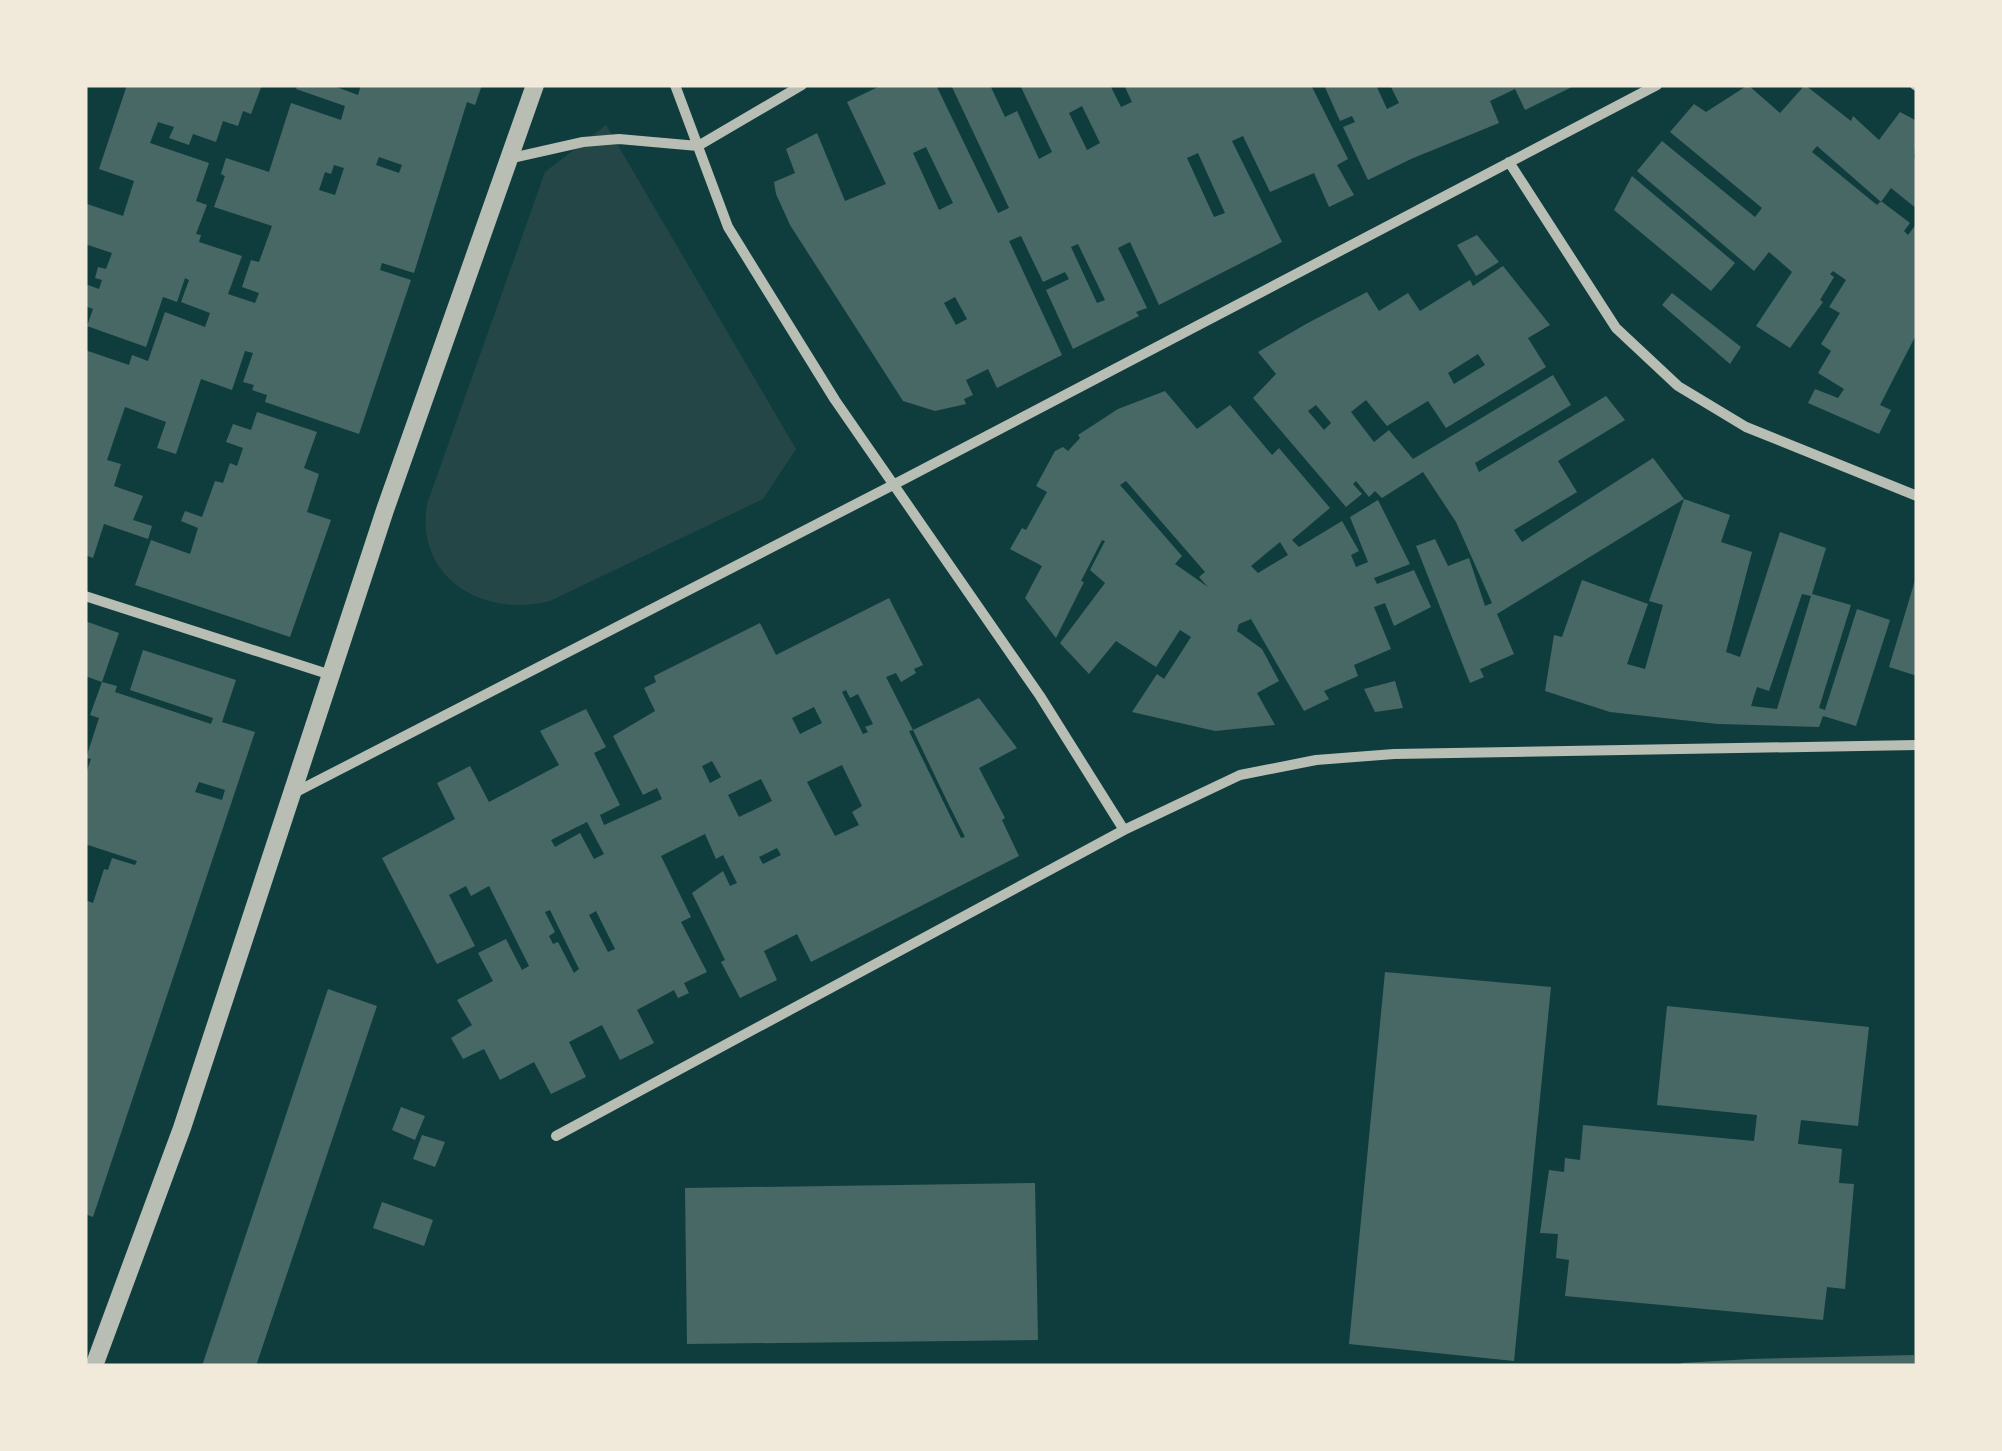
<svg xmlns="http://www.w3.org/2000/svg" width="2002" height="1451" viewBox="0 0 2002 1451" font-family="'Fira Sans',sans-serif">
  <rect width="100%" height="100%" fill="#0f3d3e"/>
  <path fill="#244646" d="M606,125L796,449L763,499L550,601C484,618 415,579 427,504L545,172Z"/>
  <path fill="#486865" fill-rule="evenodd" d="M127,85H262L251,114L243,111L238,126L223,121L216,142L193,134L189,145L169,138L174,127L158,122L150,143L209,163L196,201L207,205L196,234L201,235L199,242L242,256L228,294L255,303L259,293L242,287L251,260L259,262L272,226L214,207L225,176L221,174L226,158L269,172L291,103L341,120L345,106L296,89L298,85H331L358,95L361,85H482L475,105L467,102L414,273L382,263L380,270L411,280L359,434L265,402L267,395L252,390L254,385L243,382L253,353L245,351L232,390L201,379L176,454L157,448L166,422L125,407L107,460L121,464L114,486L143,496L133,520L152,526L148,539L104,524L93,558L85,555V350L129,365L132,355L148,361L165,312L205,327L210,313L181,302L189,280L185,278L177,302L163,297L146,347L87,326L93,309L85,306V284L99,289L102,280L95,278L98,267L106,269L112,253L85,244V210L87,204L123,216L134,181L99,169ZM379,157L402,165L399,173L376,165ZM334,165L344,168L335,195L319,190L325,172L331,174Z
    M882,85H936L998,213L1009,208L951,85H990L1005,117L1017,111L1039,159L1052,152L1020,85H1110L1121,107L1132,102L1124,85H1311L1348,159L1337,165L1354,195L1329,207L1314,173L1270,192L1243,136L1232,141L1282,242L1159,305L1130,242L1118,248L1147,308L1136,312L1139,316L1073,349L1046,290L1069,279L1065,272L1043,282L1021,236L1009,241L1062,355L997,388L988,369L966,380L973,395L964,399L966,404L935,411L903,401L790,225L776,194L774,182L795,173L786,149L817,133L845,201L886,184L847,102ZM1082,106L1100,143L1087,150L1069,113ZM926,147L953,203L939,210L913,153ZM1198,153L1225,213L1214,217L1187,158ZM1078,244L1105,300L1097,303L1071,247ZM955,297L967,319L956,325L944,303Z
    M1324,85H1376L1387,109L1399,103L1390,85H1576L1525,110L1515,89L1490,101L1499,123L1411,159L1368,180L1343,127L1355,122L1352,116L1340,121Z
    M1748,85L1780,113L1805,85L1851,121L1853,116L1879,140L1900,112L1917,121L1914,158L1917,161V209L1891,188L1881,202L1817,146L1812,152L1877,205L1881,201L1910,223L1904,231L1908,235L1917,223V333L1880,405L1891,410L1879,434L1808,403L1815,389L1838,398L1844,389L1818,373L1831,351L1821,344L1840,313L1829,307L1846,280L1833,271L1830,274L1834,277L1820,300L1823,302L1790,348L1756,326L1792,272L1769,252L1754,271L1637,171L1662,141L1755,217L1762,208L1670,132L1694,104L1706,112Z
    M1632,176L1735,263L1711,291L1614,210Z
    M1477,235L1499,262L1476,276L1457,245Z
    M1503,266L1550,325L1528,338L1546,367L1446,428L1428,401L1387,426L1366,400L1351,412L1374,442L1389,430L1413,459L1553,375L1571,405L1475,463L1479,472L1606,396L1625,420L1558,461L1577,492L1514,530L1522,542L1653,458L1684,499L1497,614L1514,654L1480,669L1484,677L1470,683L1416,546L1435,539L1448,566L1469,558L1485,606L1492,603L1456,522L1423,472L1382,498L1375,491L1369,497L1356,481L1353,484L1362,494L1346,507L1253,398L1276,374L1258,352L1306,324L1367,292L1379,311L1408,293L1420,311L1470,280L1473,286ZM1478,354L1485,365L1454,384L1448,373ZM1316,405L1331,423L1324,430L1308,411Z
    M1672,293L1741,347L1730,364L1662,305Z
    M1165,391L1197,429L1230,405L1272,455L1279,448L1330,508L1292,540L1299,547L1342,521L1359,551L1351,555L1356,567L1368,562L1350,517L1378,500L1410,564L1374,578L1377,584L1414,570L1431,607L1394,626L1385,603L1374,607L1391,649L1354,665L1358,676L1324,691L1329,699L1304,711L1251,619L1239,624L1237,631L1262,649L1279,681L1257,693L1275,725L1215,731L1132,712L1157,674L1164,679L1191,637L1180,630L1156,667L1116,641L1089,674L1060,643L1105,583L1090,570L1105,541L1102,540L1081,581L1084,582L1056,638L1025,598L1042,566L1010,549L1022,528L1026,530L1047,492L1036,486L1055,451L1063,447L1068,451L1080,438L1078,435L1118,409ZM1126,481L1205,572L1199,577L1208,587L1175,564L1182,556L1120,485ZM1280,542L1288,555L1258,573L1251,566Z
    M257,412L317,432L304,468L319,474L307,512L331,520L290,637L135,585L151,540L190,554L198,528L181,521L185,511L202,517L215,481L223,483L230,463L237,466L243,448L226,442L233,424L251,430Z
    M1684,499L1730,515L1721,542L1752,552L1726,652L1740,657L1780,532L1826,548L1812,594L1851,605L1819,708L1825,710L1857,609L1890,620L1856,726L1823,716L1819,727L1718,724L1610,712L1545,691L1554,635L1562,637L1582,580L1648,604L1627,664L1645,669L1663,605L1649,601ZM1802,594L1811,596L1777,709L1751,706L1757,687L1769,691Z
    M1916,577L1917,578V676L1889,667Z
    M889,598L923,665L914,669L916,673L901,682L896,673L886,677L913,730L979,698L1017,748L979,768L1005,818L1002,820L1019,856L811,962L797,934L764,951L777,980L740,998L721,962L725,960L692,893L723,871L730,886L737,883L723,855L716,859L705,834L661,856L691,917L681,922L707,972L684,983L689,993L678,998L674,990L637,1010L654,1043L620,1060L602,1025L569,1042L586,1077L551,1094L534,1062L500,1080L484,1049L463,1059L451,1038L472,1025L457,1000L493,981L478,953L506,939L522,970L529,966L489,886L471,896L466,886L449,895L475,946L437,964L382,858L455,819L437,783L470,766L489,802L559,765L540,731L586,709L606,747L594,753L620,805L600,815L604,825L662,799L657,788L643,795L613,736L655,711L644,688L656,682L654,676L760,623L776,655ZM846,690L850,698L858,694L873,724L865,727L868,732L863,734L842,692ZM814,707L822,723L800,734L792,718ZM913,730L946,799L965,837L961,838L909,731ZM712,761L721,777L710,783L702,766ZM842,765L862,806L852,812L859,825L835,836L807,782ZM761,779L772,801L739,817L728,795ZM587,822L604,854L594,859L580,833L555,847L551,840ZM777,848L781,855L763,864L759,857ZM550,910L579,969L574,973L558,942L553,944L549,936L555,932L545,912ZM596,911L615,949L608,952L589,915Z
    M85,621L119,633L102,682L117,686L115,692L211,724L213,718L130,690L143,650L236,680L222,722L255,732L93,1217L85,1214V900L93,903L104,869L108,870L112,858L135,865L137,861L85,844V776L91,759L86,758L99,718L90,715L102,682L85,676ZM199,782L225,790L222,800L195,792Z
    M1395,681L1403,708L1375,712L1364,689Z
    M1385,972L1551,987L1514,1361L1349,1344Z
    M328,989L377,1006L256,1366H202Z
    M1667,1006L1869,1027L1858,1126L1801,1120L1798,1144L1842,1149L1839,1183L1854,1184L1845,1289L1827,1287L1823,1320L1565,1296L1569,1260L1556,1258L1558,1234L1540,1233L1549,1170L1564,1172L1565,1158L1580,1160L1583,1125L1754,1141L1757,1115L1657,1105Z
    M401,1107L425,1116L415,1140L392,1130Z
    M422,1135L445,1142L435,1167L413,1159Z
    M1035,1183L1038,1340L687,1344L685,1188Z
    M382,1202L433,1220L424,1246L373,1228Z
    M1914,1355V1366H1682L1681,1363L1750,1359Z"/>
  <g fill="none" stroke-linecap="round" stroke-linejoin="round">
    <path stroke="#b8beb3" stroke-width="10" d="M675,85L728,227L835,400L1040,696L1124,830
      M1915,85L1917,86
      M512,158L583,142L619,139L698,146L802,85
      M1509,162L1616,328L1678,386L1746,427L1917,496
      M85,596L331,675
      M292,794L893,485L1657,85
      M556,1136L1124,830L1240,775L1316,760L1394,754L1917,745"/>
    <path stroke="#b8beb3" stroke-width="18" d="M94,1366L182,1128L385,510L535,85"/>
  </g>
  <rect width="2002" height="1451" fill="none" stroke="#f1e9da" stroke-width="175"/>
</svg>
